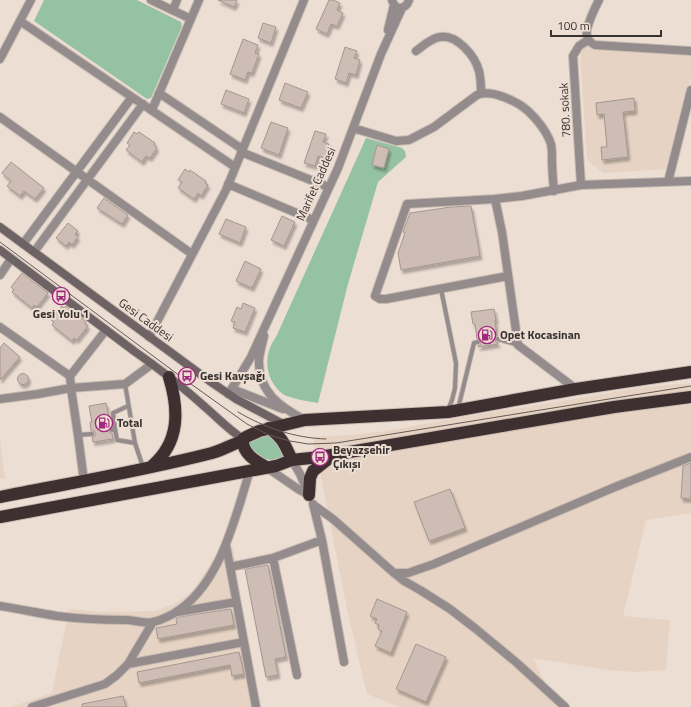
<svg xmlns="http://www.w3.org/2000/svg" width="691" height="707" viewBox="0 0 691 707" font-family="'Titillium Web',sans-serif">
  <defs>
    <filter id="shadow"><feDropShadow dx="2" dy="3.5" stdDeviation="1" flood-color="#0004"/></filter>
  </defs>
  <rect width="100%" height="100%" fill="#ecded3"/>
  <path fill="#e7d3c3" d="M585,46L691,52V77L669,169L603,173L587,160L580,50Z
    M691,383V513L646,520L623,616L670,620L666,670L637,672L608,670L533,658L557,707H400L367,694L348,614L313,437L362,434L386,431L452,419L644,387Z
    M0,440L5,478L0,479Z
    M223,546L233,547L257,707H11L52,693L69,609L100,612L151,611L158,610L172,605L184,598L194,589Z"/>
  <path fill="#95c2a2" d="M44,0H137L181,22L182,26L151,98L147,99L34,21Z
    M366,138L402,148L405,151L406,157L378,182L348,284L318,403C308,401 297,400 287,396C283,395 278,390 275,386C264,371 265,352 276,337Z
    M272,433L284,456C275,463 262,460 254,452C252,450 250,447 248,445L249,441Z"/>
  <path fill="#cebdb5" stroke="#a5968e" filter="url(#shadow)" d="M218,0H237L234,7Z
    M329,0H333L340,3L337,10L343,13L337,26L331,24L327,34L316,29Z
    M263,23L276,27L271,43L258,38Z
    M243,39L258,45L255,53L259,54L252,73L248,72L245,80L230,74Z
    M345,47L357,51L354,58L360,60L356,75L349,73L346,83L335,79Z
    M285,83L308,92L301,108L279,100Z
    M226,90L249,99L244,113L221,104Z
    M634,98L635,111L623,112L628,157L602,160L601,147H607L604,114L597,115L596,103Z
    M271,122L288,128L279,155L261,148Z
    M315,131L326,134L323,142L329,144L325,158L318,156L315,166L304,163Z
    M134,132L137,134L139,132L155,143L154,145L157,148L150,158L146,156L142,162L126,150L130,145L127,143Z
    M377,145L389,149L384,168L372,165Z
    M11,162L44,188L35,199L24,191L20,196L7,186L11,181L2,173Z
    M185,169L189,172L190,170L206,181L205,183L208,185L201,196L198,193L194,199L178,188L182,182L178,180Z
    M104,198L128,215L122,224L97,208Z
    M471,206L480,256L401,270L398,253L405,233L403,232L410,213L451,207Z
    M282,216L295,222L284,246L271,240Z
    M226,219L246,227L240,243L219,234Z
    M68,223L78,231L75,234L78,237L72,245L69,242L66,246L56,238Z
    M245,261L261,269L252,288L236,281Z
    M22,273L48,293L37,307L34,305L32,308L12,292L14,290L11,287Z
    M243,303L255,308L245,332L233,328L235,322L231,321L237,307L241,309Z
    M62,306L64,308L66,306L86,322L85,324L88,326L77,340L74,338L72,341L52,325L54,322L51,320Z
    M494,309L496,320H495L497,336L495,337V339L496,342L498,343V344L478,347V346L481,344V342L480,339H477L475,324H473L471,312Z
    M4,343L20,357L0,380V348Z
    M17.5 379a5.5 5.5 0 1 1 11 0a5.5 5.5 0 1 1-11 0Z
    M106,403L109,419H110L111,427L109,428V431L110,433H112L113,439L93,442L92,437L95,436V433L94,431H91L90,422H92L89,406Z
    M691,463V499L681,498L683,466Z
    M450,489L465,528L429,541L414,502Z
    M268,565L286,657L275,659L278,675L266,677L245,569Z
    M377,599L407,612L391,653L375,646L382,631L378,629L379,625L375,623L377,619L370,616Z
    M231,609L234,625L158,639L156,628L177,624L176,619L178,617Z
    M416,644L446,657L426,702L396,689Z
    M239,652L244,674L232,676L230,665L139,683L137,672Z
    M123,696L126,707H82V704Z"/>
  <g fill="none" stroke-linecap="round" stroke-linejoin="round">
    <defs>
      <path id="lane" d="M441,289L456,363L455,388L452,400L448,410
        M498,339L518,345
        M125,384L135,443
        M458,409L474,343L478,342
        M115,429L113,413L128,406
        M112,430L115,429L117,440L135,443L143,467
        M78,435L92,434"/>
      <path id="street" d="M151,0L191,19
        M392,0C395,11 406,10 409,0
        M599,0C595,8 585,27 587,36C588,41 591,43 595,45L691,51
        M173,10L177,0
        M20,21L235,167
        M388,30L394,5
        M416,51C423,46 431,38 440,37C457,34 475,56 479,71C481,79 481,86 481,93
        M0,59L31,0
        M159,93L242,149
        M152,110L199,0
        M0,117L192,254
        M353,128L396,141L409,140L434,127L477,95C491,89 517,101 528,111C537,119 547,132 551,144C552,149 552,154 552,160C552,170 553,180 554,191
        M241,152L328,187
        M668,182L691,90
        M228,184L313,220
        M581,185L573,56L579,46L588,40
        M495,199L407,204L375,296L380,299H386L508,276
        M23,244L132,97
        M34,252L143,104
        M0,275L11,259
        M0,327L70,376
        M264,336C262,344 260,352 259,360C258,392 280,407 305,420
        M149,337L226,190L304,0
        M232,389L283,409
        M576,389L518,345L502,232L495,199L522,196L581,185L691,181
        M228,394L236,382L251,357L338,168L381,54L402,8
        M0,399L38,394L71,388L70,376L106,330
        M292,460L300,474L308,493
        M266,467L298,489L309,495
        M84,481L78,435L71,388L125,384L152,364
        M313,504L322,540L344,662
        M315,506L333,519L394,573L404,581L420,590L450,609L476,629L517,663L565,707
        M226,545L256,707
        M273,558L322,540
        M230,567L273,558L297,675
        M394,573H408L434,564L615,487L691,457
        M0,606C19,609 38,613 57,616C80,619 103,620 126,620C134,620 146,624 153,622C160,621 167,617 173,614C220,587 235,518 250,470
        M178,612L236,602
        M128,664L244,642
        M32,707L105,684L117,675L128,664L153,622"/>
      <path id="secondary" d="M0,227L211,382L236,399L283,424
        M0,250L134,351C158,368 183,387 205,407C219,419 228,429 243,439"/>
      <path id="highway" d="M269,428C283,438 285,445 292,460
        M243,441C243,454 256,461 266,467
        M152,466C180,442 179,410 169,377
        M309,495L310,478L313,471L332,456
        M0,497C71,483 142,471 212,453C223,450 232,444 243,441V439L246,437L259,431L305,420L448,412L576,389L691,372
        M0,517L276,466L292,460L320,457L614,407L691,397"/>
    </defs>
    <use href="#lane" stroke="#c8bcb2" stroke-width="5.5"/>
    <use href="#street" stroke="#c8bcb2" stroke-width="10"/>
    <use href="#secondary" stroke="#c8bcb2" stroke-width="10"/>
    <use href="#highway" stroke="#c8bcb2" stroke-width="14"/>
    <use href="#lane" stroke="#938b8c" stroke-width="4"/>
    <use href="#street" stroke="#938b8c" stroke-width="8"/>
    <use href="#secondary" stroke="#6e6364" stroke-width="8"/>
    <use href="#highway" stroke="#3e2f30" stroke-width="12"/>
    <path stroke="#635b55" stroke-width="1" d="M0,242L184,379L247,424L269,435L290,441L308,444L336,443L609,399L691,386
      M238,412C265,428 295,438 326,439"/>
  </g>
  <defs>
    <symbol id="bus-ring" viewBox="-11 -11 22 22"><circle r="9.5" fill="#ecded3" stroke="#a3287d" stroke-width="1.5"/><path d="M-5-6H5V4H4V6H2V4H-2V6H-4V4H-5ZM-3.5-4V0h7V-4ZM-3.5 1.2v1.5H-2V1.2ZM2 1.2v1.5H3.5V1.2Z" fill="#a3287d"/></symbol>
    <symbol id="fuel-ring" viewBox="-11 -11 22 22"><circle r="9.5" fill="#ecded3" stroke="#a3287d" stroke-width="1.5"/><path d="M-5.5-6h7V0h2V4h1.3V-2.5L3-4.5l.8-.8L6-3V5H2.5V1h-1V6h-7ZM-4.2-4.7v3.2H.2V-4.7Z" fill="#a3287d"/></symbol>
  </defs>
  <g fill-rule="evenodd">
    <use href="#bus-ring" x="51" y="286" width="20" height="20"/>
    <use href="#fuel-ring" x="477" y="325" width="20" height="20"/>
    <use href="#bus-ring" x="177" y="366" width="20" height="20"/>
    <use href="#fuel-ring" x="94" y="413" width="20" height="20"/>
    <use href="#bus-ring" x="310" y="447" width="20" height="20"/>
  </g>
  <g text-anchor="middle" stroke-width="4" stroke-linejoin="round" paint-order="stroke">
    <g font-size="12" fill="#38322e" stroke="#ecded3">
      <text transform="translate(565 110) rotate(-93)" y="4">780. sokak</text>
      <text transform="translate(316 184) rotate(-66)" y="4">Marifet Caddesi</text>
      <text transform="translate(146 320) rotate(36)" y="4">Gesi Caddesi</text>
    </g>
    <g font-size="12" font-weight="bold" fill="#38322e" stroke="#ecded3" text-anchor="start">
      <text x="61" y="318" text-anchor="middle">Gesi Yolu 1</text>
      <text x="500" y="339">Opet Kocasinan</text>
      <text x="200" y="380">Gesi Kavşağı</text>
      <text x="117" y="427">Total</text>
      <text x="333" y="454">Beyazşehir<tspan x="333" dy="14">Çıkışı</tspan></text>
    </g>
  </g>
  <path d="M551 30v6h110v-6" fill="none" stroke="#38322e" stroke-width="2"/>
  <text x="557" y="30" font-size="12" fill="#38322e" stroke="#ecded3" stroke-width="3" paint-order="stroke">100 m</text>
</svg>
